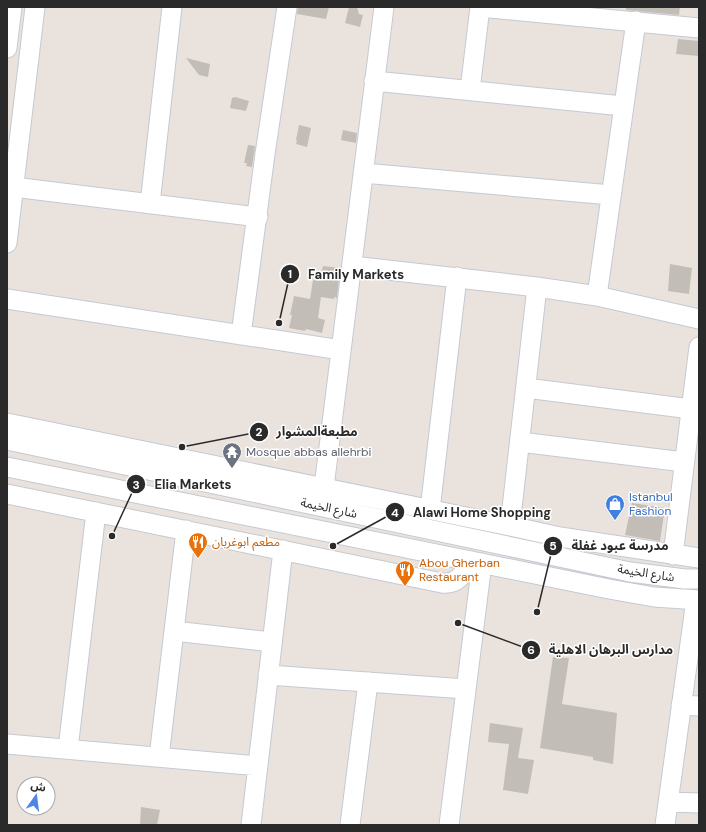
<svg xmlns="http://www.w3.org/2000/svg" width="706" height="832" viewBox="0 0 706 832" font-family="'DM Sans','Noto Sans Arabic',sans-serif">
  <rect width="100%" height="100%" fill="#eae2dd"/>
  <path fill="#c3bdb8" d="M298,7H329L326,19L297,14Z
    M349,7H357L359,14L363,15L360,27L345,23Z
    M626,7H680L679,15L626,10Z
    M678,39L699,41V56L676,54Z
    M186,58L210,64L208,77L199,75Z
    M235,97L249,101L246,111L230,108L232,98Z
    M299,125L311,128L307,147L296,144L297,140H296Z
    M343,130L357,133L356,143L341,140Z
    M248,145L255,146L252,167L246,166L247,163H244Z
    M670,264L692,268L689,294L668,291Z
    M323,266L340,268L337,298L334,297V299L321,297L318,318L325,320L322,333L306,329L305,331L289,328L292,315H290L294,296L310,299L313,280L319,281Z
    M632,503L665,508L660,541L625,535Z
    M553,657L569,658L562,704L617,713L613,764L593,760V757L540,748Z
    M490,723L523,728L518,758L534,760L528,794L503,790L509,744L488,742Z
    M141,807L160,810L157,825H140Z"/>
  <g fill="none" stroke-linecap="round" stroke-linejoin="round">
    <defs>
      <path id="minor" d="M480,7L699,28
        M7,48L12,7
        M374,81L623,106
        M470,90L480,7
        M363,173L611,195
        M13,187L258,217
        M150,204L172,7
        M7,243L35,7
        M352,266L537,287L597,296L699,319
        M597,296L636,21
        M7,299L341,350
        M241,335L265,154L287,7
        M526,388L691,409
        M7,423L510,526L560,537L699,558
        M7,440L630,572L685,579H699
        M520,442L684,462
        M7,467L609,589L654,597L699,600
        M324,487L384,7
        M7,494L442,583C458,585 464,573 472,561
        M430,510L457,277
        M510,526L537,287
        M673,555L699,347
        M174,631L272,642
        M268,675L466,689
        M681,705L699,706
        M7,744L258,766
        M68,749L96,512
        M159,757L186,530
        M668,802L699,803
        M251,825L283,550
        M350,825L368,682
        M449,825L482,563
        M665,825L696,600"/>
    </defs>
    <use href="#minor" stroke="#c5cad2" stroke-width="21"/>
    <use href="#minor" stroke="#fff" stroke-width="19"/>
  </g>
  <defs>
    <symbol id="temple-pin" viewBox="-11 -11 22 30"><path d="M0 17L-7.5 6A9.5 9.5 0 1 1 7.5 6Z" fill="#6b7280" stroke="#fff"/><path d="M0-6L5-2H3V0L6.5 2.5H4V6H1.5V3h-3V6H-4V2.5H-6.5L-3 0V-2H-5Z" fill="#fff"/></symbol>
    <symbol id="shop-pin" viewBox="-11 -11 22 30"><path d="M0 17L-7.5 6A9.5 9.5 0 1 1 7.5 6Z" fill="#3f7fe0" stroke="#fff"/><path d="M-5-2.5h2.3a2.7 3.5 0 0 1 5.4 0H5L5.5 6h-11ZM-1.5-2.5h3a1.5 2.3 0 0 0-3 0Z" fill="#fff"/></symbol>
    <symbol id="restaurant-pin" viewBox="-11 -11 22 30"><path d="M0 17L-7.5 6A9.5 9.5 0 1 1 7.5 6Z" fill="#e8710a" stroke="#fff"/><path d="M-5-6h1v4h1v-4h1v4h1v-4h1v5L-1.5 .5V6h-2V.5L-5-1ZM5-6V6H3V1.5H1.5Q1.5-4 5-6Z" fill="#fff"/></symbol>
  </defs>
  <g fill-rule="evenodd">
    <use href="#temple-pin" x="221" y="441" width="22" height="30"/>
    <use href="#shop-pin" x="604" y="493" width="22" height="30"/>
    <use href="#restaurant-pin" x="187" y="531" width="22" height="30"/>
    <use href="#restaurant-pin" x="394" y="559" width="22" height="30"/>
  </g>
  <g text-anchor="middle" stroke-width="3" stroke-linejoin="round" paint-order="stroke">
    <g font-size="12" fill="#5b616d" stroke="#fff" text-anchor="start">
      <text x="246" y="456">Mosque abbas allehrbi</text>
    </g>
    <g font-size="12" fill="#366cbe" stroke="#fff" text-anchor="start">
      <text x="629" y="501">Istanbul<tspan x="629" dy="14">Fashion</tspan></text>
    </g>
    <g font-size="12" fill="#2a2a2a" stroke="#fff">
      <text transform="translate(329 508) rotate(12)" y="4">شارع الخيمة</text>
      <text transform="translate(646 573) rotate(9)" y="4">شارع الخيمة</text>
    </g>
    <g font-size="12" fill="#c56008" stroke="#fff" text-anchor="start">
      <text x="212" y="546">مطعم ابوغربان</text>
      <text x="419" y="567">Abou Gherban<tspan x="419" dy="14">Restaurant</tspan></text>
    </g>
  </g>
  <path fill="none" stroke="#2a2a2a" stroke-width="1.5" d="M279 323L290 274M182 447L259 432M112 536L136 484M333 546L395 512M537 612L553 546M458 623L531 650"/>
  <g fill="#2a2a2a" stroke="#fff" stroke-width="1.5">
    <circle cx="279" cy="323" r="4"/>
    <circle cx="182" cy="447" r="4"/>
    <circle cx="112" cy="536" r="4"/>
    <circle cx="333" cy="546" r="4"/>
    <circle cx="537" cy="612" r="4"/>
    <circle cx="458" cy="623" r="4"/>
    <circle cx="290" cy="274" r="10"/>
    <circle cx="259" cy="432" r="10"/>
    <circle cx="136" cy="484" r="10"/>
    <circle cx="395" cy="512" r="10"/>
    <circle cx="553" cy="546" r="10"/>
    <circle cx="531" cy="650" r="10"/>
  </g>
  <g font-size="12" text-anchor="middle" font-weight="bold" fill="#fff">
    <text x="290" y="278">1</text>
    <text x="259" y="436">2</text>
    <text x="136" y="489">3</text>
    <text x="395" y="517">4</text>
    <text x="553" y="550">5</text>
    <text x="531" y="654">6</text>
  </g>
  <g font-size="13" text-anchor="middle" font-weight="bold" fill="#2a2a2a" stroke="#fff" stroke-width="3" stroke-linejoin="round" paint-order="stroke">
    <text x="356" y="279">Family Markets</text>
    <text x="317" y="436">مطبعةالمشوار</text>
    <text x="193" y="489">Elia Markets</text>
    <text x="482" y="517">Alawi Home Shopping</text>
    <text x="620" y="550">مدرسة عبود غفلة</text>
    <text x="611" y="654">مدارس البرهان الاهلية</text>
  </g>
  <rect width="706" height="832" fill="none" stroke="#2a2a2a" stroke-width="16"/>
  <g transform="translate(36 796) rotate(14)"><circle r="19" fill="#ffffff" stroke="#aaaaaa"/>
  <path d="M0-3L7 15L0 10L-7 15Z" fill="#4f86e5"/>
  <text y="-6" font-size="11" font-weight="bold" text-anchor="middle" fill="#2a2a2a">ش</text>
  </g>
</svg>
